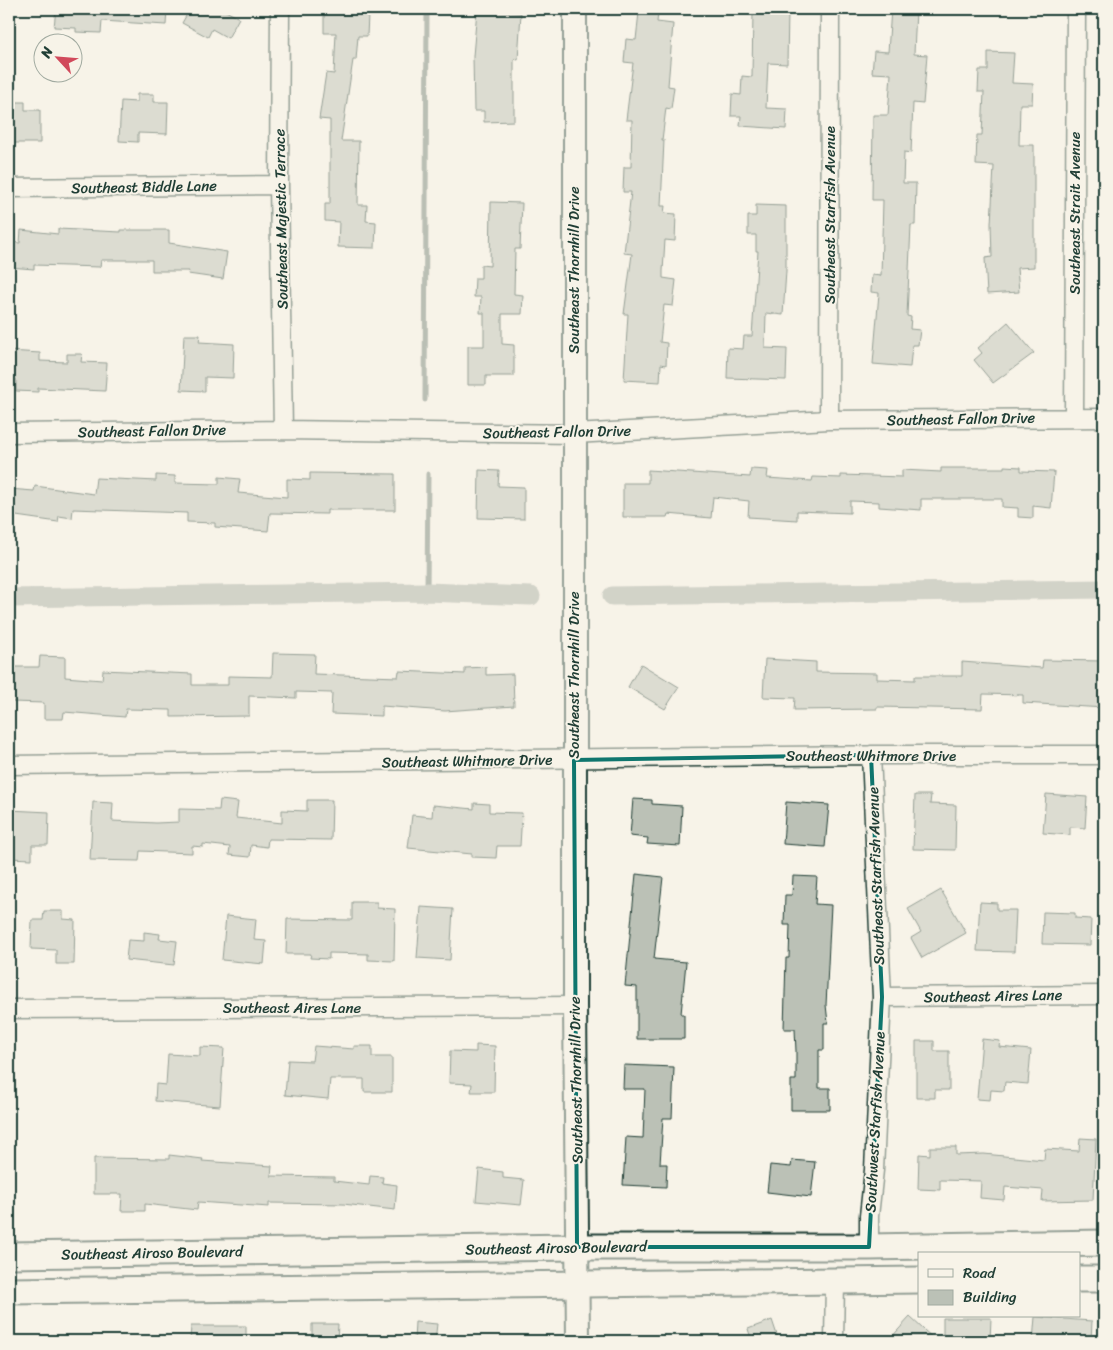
<svg xmlns="http://www.w3.org/2000/svg" width="1113" height="1350" viewBox="0 0 1113 1350" font-family="Sriracha,sans-serif">
  <rect width="100%" height="100%" fill="#f7f3e8"/>
  <filter id="ink" filterUnits="userSpaceOnUse"><feTurbulence type="fractalNoise" baseFrequency=".02" numOctaves="2"/><feDisplacementMap in="SourceGraphic" scale="10" xChannelSelector="R" yChannelSelector="G"/><feConvolveMatrix kernelMatrix="1 2 1 2 8 2 1 2 1" color-interpolation-filters="sRGB"/></filter>
  <g filter="url(#ink)">
    <g fill="none" stroke-linecap="round" stroke-linejoin="round">
      <path stroke="#6f8077" stroke-width="5" d="M425,400L427,9
        M427,592L428,474"/>
      <path stroke="#a4ada3" stroke-width="19" d="M612,596L1104,589
        M9,598L427,592L531,596"/>
    </g>
    <path fill="#bbc1b6" stroke="#1f3d34" d="M56,9H167L166,25L102,21L101,33L76,32V28L54,27Z
      M190,9H222L239,18L228,38L212,29L208,37L182,23Z
      M891,9H916L914,54L927,55L923,104L913,103L911,153L904,152L903,183H916L915,225H911L907,316L911,317L910,329L920,330L918,345H912L910,367L873,364L879,293L871,292L872,275L881,276L883,200H872L873,115H888L891,74L872,73L874,51L888,52Z
      M477,10L521,13L518,60L514,59V121L484,122V111H474L473,56Z
      M753,11L788,12L787,64L768,63L766,108L787,109L786,129L740,126L741,116H731L732,94L741,95L742,76L752,77Z
      M639,12L658,13L657,22L673,24L668,86L674,87L671,109L666,108L662,140H664L661,206H665L664,213L676,214L675,241L665,240L663,271V278L676,280L673,306L664,305L660,342L667,343L666,365L661,364L660,382L624,380L628,314H624L632,254L624,253L631,192H623L624,167H631L632,120H626L633,63L624,62L626,39L636,40Z
      M324,13L368,15L367,36H358L356,60H353L341,141H359L358,205H367L366,221L376,222L375,248L338,247L339,222L325,221V204H330V120L319,119L326,73L334,74L336,33H324Z
      M988,52L1014,53L1012,83L1033,84L1032,104H1020L1019,145H1034V267L1017,268L1019,292L987,294L985,258L992,257L991,224L994,166L976,165L977,135H982L984,92H978L979,70H988Z
      M137,94H154V102H168L167,134L138,133V142L119,141L121,101L137,102Z
      M10,102H25V110H40V143H9Z
      M491,202L522,203L520,249H515L514,294L523,295L522,314H502V344L514,345V376H486V385H468V346H484V313H480L481,297H474L475,278H481V265L490,266Z
      M756,205L786,206V271L783,315L766,313L765,348L787,349L786,380L727,378L728,348L743,349L744,336H752L758,251H756V235H748V216H756Z
      M58,229L121,232V230H169V243L227,252L223,279L188,274L189,271H152V260H101L100,267L34,265V269L9,267V242L20,243L21,230L58,234Z
      M1008,322L1034,353L993,383L974,360L982,353L978,348Z
      M184,335H200L199,342L234,344L233,378L205,377V391L181,390Z
      M9,351L40,353V361L67,362V354H82L81,362L107,363L105,391L38,388V392L16,391V379H9Z
      M1004,466L1021,467V471L1054,472L1051,508L1033,506V518L1018,517V508L1002,507V499H921V510L879,507V502L850,501V513L797,511V520L748,517L749,501L713,497L711,518L668,514L667,517H623V483H648V470L750,477L751,469L768,470L767,478L812,481L813,477L841,478V475L902,477V470L941,472V468H1004Z
      M479,470L499,471L498,486L524,487V519L478,518Z
      M310,473L395,474V510H327V514L270,513L268,531L215,527V523L187,522V513L73,509L72,518L59,516L58,522L9,515V489L34,491L35,486L94,494L96,478L156,481V475L175,476V483L219,484V477L240,479L238,493L287,497V479L310,480Z
      M273,653L315,654L314,674L398,677L399,671L465,674V668L486,667V675L513,674L514,706L445,711L382,706V716L331,714L332,693L296,692V698L249,696V716L171,717V710L126,709L125,717L64,712L63,719H44V703L12,702L14,667H39L40,656L65,657V677L102,680L103,670L192,674V685H228V676L272,677Z
      M765,659L816,662V672L877,673V679L915,680V676H962V662L1042,668L1043,660L1104,661V708L1023,703V695L983,694L982,709L877,707V709L794,710L795,698L763,697Z
      M641,664L679,687L665,709L628,687Z
      M1046,794L1087,797L1085,828L1070,827V835L1043,833Z
      M915,795H931L930,804L956,805L955,850L913,849Z
      M633,799L652,800V804L682,806L680,846L647,844L648,838L630,836Z
      M220,800L238,802L236,818L282,823V810L307,811V800H332L331,840L268,839L267,847L251,845L250,857L229,855L230,847L203,844V847L192,846V853L140,851L139,861L90,860L93,802L113,803L112,821L156,823L179,822V809L219,810Z
      M786,802L829,805L825,847L783,844Z
      M474,803L489,804V812L522,813L520,846H497L496,858L472,857V854L408,848L412,815L432,817L433,805L474,809Z
      M9,810L49,812L48,845H32V859L9,858Z
      M636,874L663,877L654,959L686,962L681,1014H684V1039H637V987L625,986Z
      M793,876L817,877L815,904L831,905L826,1005L828,1023H824V1050H819V1088H830V1110H791V1080H796V1051L795,1029H784L786,958H789L790,925H784L785,895H792Z
      M941,890L966,933L922,958L911,938L921,932L908,909Z
      M352,902H377V908L395,909L394,961L368,960V954L329,953V959L310,958L311,954H286L287,919L352,920Z
      M980,902L997,903V910H1016L1014,952L977,951Z
      M421,907L453,909L450,960L417,958Z
      M44,911H63V919L75,920L74,964H56V950L31,949L32,920H43Z
      M1043,912L1075,913V918L1091,919L1090,945L1042,944Z
      M226,916L256,919L254,940L266,941L264,964L222,960Z
      M144,932L160,934L159,939L177,941L174,965L126,960L128,940L144,941Z
      M982,1039L1000,1041L999,1047L1031,1050L1028,1084L1005,1082L1004,1091L991,1090L990,1100L977,1099Z
      M916,1041H934V1051H949V1090H935V1098H916Z
      M476,1045L495,1046L494,1092H471L472,1084L449,1083L450,1051L476,1052Z
      M314,1046L354,1049V1046H372V1057H392V1092H364V1079H330L328,1099L285,1095L288,1060L312,1061Z
      M200,1047L224,1048L220,1106L155,1101L156,1084L166,1085L168,1054L200,1056Z
      M624,1065L674,1067L672,1118H663L660,1164H667L666,1187L623,1185L626,1137L643,1138L645,1089H623Z
      M1080,1138L1096,1139L1093,1200L1042,1201L1043,1190L1005,1187L1004,1200L980,1198L981,1181L940,1180V1190L918,1189L919,1154L930,1155V1147H956V1155L984,1154L1044,1160L1045,1149L1079,1151Z
      M169,1155L203,1159L202,1161L272,1166L271,1176L334,1177V1181L369,1185L370,1176L383,1177L382,1183L397,1185L395,1210L343,1204L269,1203V1207L198,1202L197,1210L145,1204V1211H121L122,1194H94V1158L169,1159Z
      M792,1160L815,1162L811,1197L767,1192L770,1165L791,1167Z
      M479,1169L503,1172V1178L524,1180L521,1205L476,1201Z
      M910,1317L936,1341H888Z
      M1035,1317L1092,1321L1091,1341H1033Z
      M943,1318H991L990,1341H943Z
      M772,1320L779,1341H752L748,1329Z
      M415,1322L437,1324L435,1341H414Z
      M312,1324H338L337,1341H312Z
      M191,1326H246V1341H190Z"/>
    <g fill="none" stroke-linecap="round" stroke-linejoin="round">
      <defs>
        <path id="minor" d="M280,9L279,185L283,430
          M9,188L279,185
          M1074,418L1076,9
          M829,420L830,9
          M9,433L283,430L574,434L829,420L1104,418
          M9,765L871,755H1104
          M882,997L1104,995
          M9,1009L575,1006
          M869,1247V1216L874,1170L882,997L871,755
          M834,1341L835,1281"/>
        <path id="tertiary" d="M575,9V1006L578,1341"/>
        <path id="secondary" d="M9,1255L577,1247H869L1104,1243
          M1079,1279H1104
          M9,1291L919,1280"/>
      </defs>
      <use href="#minor" stroke="#1f3d34" stroke-width="21"/>
      <use href="#tertiary" stroke="#1f3d34" stroke-width="26"/>
      <use href="#secondary" stroke="#1f3d34" stroke-width="29"/>
      <use href="#minor" stroke="#f7f3e8" stroke-width="18"/>
      <use href="#tertiary" stroke="#f7f3e8" stroke-width="22"/>
      <use href="#secondary" stroke="#f7f3e8" stroke-width="25"/>
    </g>
  </g>
  <path d="M0 0H1113V1350H0ZM871,755L882,997L869,1247H577L574,760Z" fill="#f7f3e8" fill-opacity=".55" fill-rule="evenodd"/>
  <path fill="none" stroke="#0f766e" stroke-width="4" stroke-linejoin="round" d="M871,755L882,997L869,1247H577L574,760Z"/>
  <g text-anchor="middle" stroke-width="4" stroke-linejoin="round" paint-order="stroke">
    <g font-size="15" fill="#1f3d34" stroke="#f7f3e8">
      <text transform="translate(144 187) rotate(-1)" y="5">Southeast Biddle Lane</text>
      <text transform="translate(1075 213) rotate(-90)" y="5">Southeast Strait Avenue</text>
      <text transform="translate(830 215) rotate(-90)" y="5">Southeast Starfish Avenue</text>
      <text transform="translate(281 219) rotate(-91)" y="5">Southeast Majestic Terrace</text>
      <text transform="translate(574 270) rotate(-90)" y="5">Southeast Thornhill Drive</text>
      <text transform="translate(961 419) rotate(-1)" y="5">Southeast Fallon Drive</text>
      <text transform="translate(152 431) rotate(-1)" y="5">Southeast Fallon Drive</text>
      <text transform="translate(557 432) rotate(-1)" y="5">Southeast Fallon Drive</text>
      <text transform="translate(574 675) rotate(-90)" y="5">Southeast Thornhill Drive</text>
      <text x="871" y="761">Southeast Whitmore Drive</text>
      <text transform="translate(467 761) rotate(-1)" y="5">Southeast Whitmore Drive</text>
      <text transform="translate(876 876) rotate(-92)" y="5">Southeast Starfish Avenue</text>
      <text transform="translate(993 996) rotate(-1)" y="5">Southeast Aires Lane</text>
      <text x="292" y="1013">Southeast Aires Lane</text>
      <text transform="translate(576 1080) rotate(-91)" y="5">Southeast Thornhill Drive</text>
      <text transform="translate(875 1122) rotate(-87)" y="5">Southwest Starfish Avenue</text>
      <text transform="translate(556 1248) rotate(-1)" y="5">Southeast Airoso Boulevard</text>
      <text transform="translate(152 1253) rotate(-1)" y="5">Southeast Airoso Boulevard</text>
    </g>
  </g>
  <rect width="1113" height="1350" fill="none" stroke="#f7f3e8" stroke-width="30"/>
  <rect x="15" y="15" width="1083" height="1320" fill="none" stroke="#1f3d34" stroke-width="2" filter="url(#ink)"/>
  <rect x="918" y="1252" width="162" height="65" fill="#f7f3e8" stroke="#a1aaa0"/>
  <rect x="928" y="1269" width="25" height="8" fill="#f7f3e8" stroke="#a1aaa0"/>
  <text x="963" y="1278" font-size="15" fill="#1f3d34">Road</text>
  <rect x="928" y="1290" width="25" height="15" fill="#bbc1b6" stroke="#a1aaa0"/>
  <text x="963" y="1302" font-size="15" fill="#1f3d34">Building</text>
  <g transform="translate(58 58) rotate(296)"><circle r="24" fill="#f7f3e8" stroke="#a1aaa0"/>
  <path d="M0-4L9 19L0 12L-9 19Z" fill="#d1495b"/>
  <text y="-8" font-size="14" font-weight="bold" text-anchor="middle" fill="#1f3d34">N</text>
  </g>
</svg>
